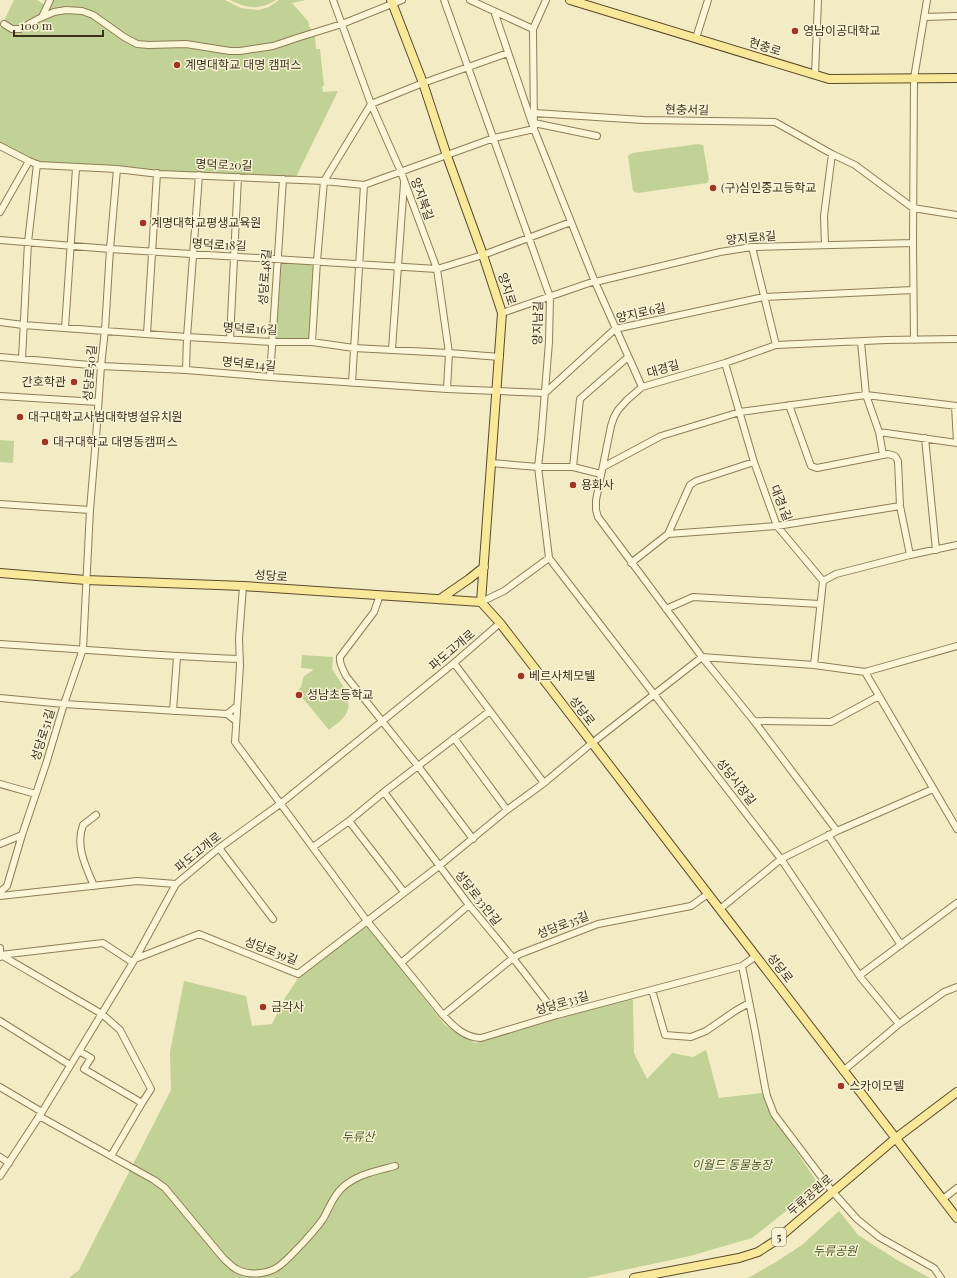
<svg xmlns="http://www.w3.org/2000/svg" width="957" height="1278" viewBox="0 0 957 1278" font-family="'Playfair Display','Noto Sans KR',serif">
  <rect width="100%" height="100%" fill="#f2ebc4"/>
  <path fill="#c2d196" d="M14,0H37L47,6L51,0H225L241,8L258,10L269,7L279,0H306L292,3L308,21L309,26L315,37L316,49H320L324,86H322L323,92L338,91L295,179L37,164L0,146V29Z
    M230,0H276C259,10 248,9 230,0Z
    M698,144L703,145L709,180L707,183L638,193L633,191L628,156L632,153Z
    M278,259L317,261L312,342H272Z
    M0,440L14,441L13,463L0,462Z
    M302,655L333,657L332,669L349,695L347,698C353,714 339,722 329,730L297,691L301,687L304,676L312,671L313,669L301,668Z
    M367,925L445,1025L475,1043L632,997V1000H633L634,1053L647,1079L672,1053L693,1057L706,1050L719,1098L762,1093L769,1111L819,1185L752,1238L690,1256L586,1278H69L79,1270L171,1090L170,1052L184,981L246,996L252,1026L272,1024L285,998L299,977Z
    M839,1211L858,1235L897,1260L930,1278H748L776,1262L802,1245Z"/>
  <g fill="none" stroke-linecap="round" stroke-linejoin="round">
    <defs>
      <path id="minor" d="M333,0L371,104L401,172L437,269L449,353L447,389
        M444,0L550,297L549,342L541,440L538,467L549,558L781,859L861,978L899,1024
        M470,0L533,29
        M494,11L534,129L595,282L642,387
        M42,17L50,0
        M924,17L957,16
        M4,24L12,29H20L38,19L54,12L66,10L82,11L93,15L124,37L137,44L148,45L186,44L230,51H240L273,46L300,37L342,24L402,0
        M696,38L708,0
        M815,75L818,0
        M534,113L643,120L775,122L832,154L855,165L913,208L957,215
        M534,123L597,136
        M0,146L29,161L39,165L117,169L159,174L324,181L364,185L494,138L534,129L533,29L546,0
        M0,212L29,161
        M0,240L110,249L437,269L483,255L571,222
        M825,245L824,216L832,154
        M752,247L776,345
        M595,282L720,252L752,247L913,243
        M502,313L595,281
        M0,322L23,325L187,337L272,342H312L354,348L449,353L500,357
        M65,328L76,168
        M147,334L157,173
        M230,339L238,177
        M914,340L913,243L914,78L927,0
        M312,342L317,261L324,181L371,104L423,83L508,53
        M861,342L866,395L879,432L883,455
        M392,349L404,183
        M0,357L101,366L186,370L270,377L447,389L545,393L615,329L764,297L913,290
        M22,359L28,242L37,164
        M725,363L754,462L777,526L823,581L814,665
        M186,370L187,337L199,175
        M270,377L283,179
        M352,383L364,185
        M0,396L98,402
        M789,405L811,466L817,468L888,454L895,456L898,461L900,506L910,555
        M955,406L957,442
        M879,432L957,443
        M925,438L936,550
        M491,463L538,467H573L601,474
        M573,467L580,399L628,357
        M603,467L661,436L740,412L866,395L957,406
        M0,504L90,510
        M668,534L690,485L696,481L754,462
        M631,563L668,534L777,526L900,506
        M823,581L836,574L910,555L957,545
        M243,586L239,639L240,666L235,742L367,921L443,1015C453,1026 465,1038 481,1038L557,1015L742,966L756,956
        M380,595L374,612L340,657C339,664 343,669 346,676L418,766L473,839
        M481,602L504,591L549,558
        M666,609L693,597L820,604
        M0,644C80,649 160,656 240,659
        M454,663L544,783
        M865,672L957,829
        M0,698L64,704L227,714
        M173,711L177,657
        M236,721L227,714L237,706
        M754,721L831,722L879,696
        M454,738L507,810
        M0,784L36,794
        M384,792L469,905L513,958L557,1015
        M349,821L404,892
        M837,831L754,721L702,657L598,517L596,510V500L611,426L614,417L618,410L627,400L642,387L725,363L776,345L886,340L957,339
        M828,835L901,945
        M0,844L22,835
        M313,847L349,821L384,792L490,711
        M219,848L273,919
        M94,886C86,867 75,846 83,825L96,815
        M0,892L7,886L22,835L46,764L64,704L83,649L90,510L96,438L101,366L105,330L110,249L117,169
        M0,896L137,881L176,884
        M720,909L781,859L837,831L933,789
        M0,948V957
        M0,955L103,943L132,962
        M1,955L102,1014L120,1030L151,1089L142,1103
        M135,959L199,934L298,974L439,866L507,810L544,783L592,743L702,657L814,665L865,672L957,646
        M401,963L469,905
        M742,966L755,1031L765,1087L767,1096L774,1114L832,1191L857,1219L879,1237L934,1268L941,1278
        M860,975L957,903
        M652,990L665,1035L691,1037L706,1031L735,1011L749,1003
        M443,1015L513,958L520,954L598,924L691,906L708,894
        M0,1021L70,1065
        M79,1051L91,1058L84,1069L142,1103L111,1156
        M843,1071L899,1024L944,992L957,987
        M0,1087L42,1112
        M39,1116L154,1180L165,1188L224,1259C228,1262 231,1266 236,1269C251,1277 272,1274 284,1262C290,1257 296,1250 301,1245C309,1236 317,1228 323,1219C329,1209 333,1196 342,1188C357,1174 377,1171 395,1166
        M0,1157L9,1163
        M0,1176L42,1112L135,959L176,884L219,848L280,804L454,663L500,623
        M943,1199L957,1188"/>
      <path id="major" d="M391,0L423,83L447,156L483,255L502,313L481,602
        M570,0L829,79L957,78
        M0,573L86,580L243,586L481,602L500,623L957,1218
        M440,599L469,579L484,567
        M634,1278L739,1258L758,1252L775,1241L896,1138L957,1092"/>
    </defs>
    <use href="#minor" stroke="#8e7d58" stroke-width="8"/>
    <use href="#major" stroke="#5c492d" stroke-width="10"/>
    <use href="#minor" stroke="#fbf6d8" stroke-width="6"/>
    <use href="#major" stroke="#f8e899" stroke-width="8"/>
  </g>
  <g fill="#a23423" stroke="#f8f3d4" stroke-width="1.5">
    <circle cx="795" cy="31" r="4"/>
    <circle cx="177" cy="65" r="4"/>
    <circle cx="713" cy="188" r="4"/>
    <circle cx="143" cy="223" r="4"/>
    <circle cx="74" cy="382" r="4"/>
    <circle cx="20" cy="417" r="4"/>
    <circle cx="45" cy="442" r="4"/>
    <circle cx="573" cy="485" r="4"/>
    <circle cx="521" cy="676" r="4"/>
    <circle cx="299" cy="695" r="4"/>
    <circle cx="263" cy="1007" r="4"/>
    <circle cx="841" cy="1086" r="4"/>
  </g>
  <g text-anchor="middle" stroke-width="3" stroke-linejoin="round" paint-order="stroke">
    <rect fill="#f8f3d4" stroke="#756b55" stroke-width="1" x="772" y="1228" width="14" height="18" rx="3"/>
    <g font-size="11" font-weight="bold" fill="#3d311e">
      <text x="779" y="1241">5</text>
    </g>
    <g font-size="12" fill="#3d311e" stroke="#f8f3d4" text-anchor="start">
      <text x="803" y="35">영남이공대학교</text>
      <text x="185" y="69">계명대학교 대명 캠퍼스</text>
      <text x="721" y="192">(구)심인중고등학교</text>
      <text x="151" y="227">계명대학교평생교육원</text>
      <text x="66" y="386" text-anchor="end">간호학관</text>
      <text x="28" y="421">대구대학교사범대학병설유치원</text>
      <text x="53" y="446">대구대학교 대명동캠퍼스</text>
      <text x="581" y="489">용화사</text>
      <text x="529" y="680">베르사체모텔</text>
      <text x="307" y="699">성남초등학교</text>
      <text x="271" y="1011">금각사</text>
      <text x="849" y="1090">스카이모텔</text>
    </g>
    <g font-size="12" fill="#3d311e" stroke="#f8f3d4">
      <text transform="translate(765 47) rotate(18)" y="4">현충로</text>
      <text transform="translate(687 110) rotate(1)" y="4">현충서길</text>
      <text transform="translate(224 165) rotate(2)" y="4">명덕로20길</text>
      <text transform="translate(422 199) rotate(70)" y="4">양지북길</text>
      <text transform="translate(751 238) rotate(-5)" y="4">양지로8길</text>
      <text transform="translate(219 245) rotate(3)" y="4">명덕로18길</text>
      <text transform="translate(265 277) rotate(-86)" y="4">성당로48길</text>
      <text transform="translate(507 289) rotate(72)" y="4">양지로</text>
      <text transform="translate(641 313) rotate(-13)" y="4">양지로6길</text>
      <text transform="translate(538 323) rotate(-89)" y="4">양지남길</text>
      <text transform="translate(250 329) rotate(3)" y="4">명덕로16길</text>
      <text transform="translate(249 364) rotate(5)" y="4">명덕로14길</text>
      <text transform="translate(663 369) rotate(-16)" y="4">대경길</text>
      <text transform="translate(90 373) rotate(-85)" y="4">성당로50길</text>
      <text transform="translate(781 503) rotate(68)" y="4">대경1길</text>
      <text transform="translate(271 576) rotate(4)" y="4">성당로</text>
      <text transform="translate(452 650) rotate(-40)" y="4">파도고개로</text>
      <text transform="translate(582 711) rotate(53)" y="4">성당로</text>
      <text transform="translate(43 735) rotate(-73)" y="4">성당로51길</text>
      <text transform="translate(736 782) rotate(52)" y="4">성당시장길</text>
      <text transform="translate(198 852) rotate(-39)" y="4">파도고개로</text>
      <text transform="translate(478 898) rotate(52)" y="4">성당로33안길</text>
      <text transform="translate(563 925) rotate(-21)" y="4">성당로35길</text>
      <text transform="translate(271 951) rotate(21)" y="4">성당로39길</text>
      <text transform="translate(780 968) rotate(53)" y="4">성당로</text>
      <text transform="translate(562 1003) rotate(-16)" y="4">성당로33길</text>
      <text transform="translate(810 1195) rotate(-41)" y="4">두류공원로</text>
    </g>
    <g font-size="12" font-style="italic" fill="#455b22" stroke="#f8f3d4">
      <text x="358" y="1141">두류산</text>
      <text x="732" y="1169">이월드 동물농장</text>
      <text x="835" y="1255">두류공원</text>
    </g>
  </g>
  <path d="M14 30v6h89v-6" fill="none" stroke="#3d311e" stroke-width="2"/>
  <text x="20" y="30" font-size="12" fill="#3d311e" stroke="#f8f3d4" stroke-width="3" paint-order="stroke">100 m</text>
</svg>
